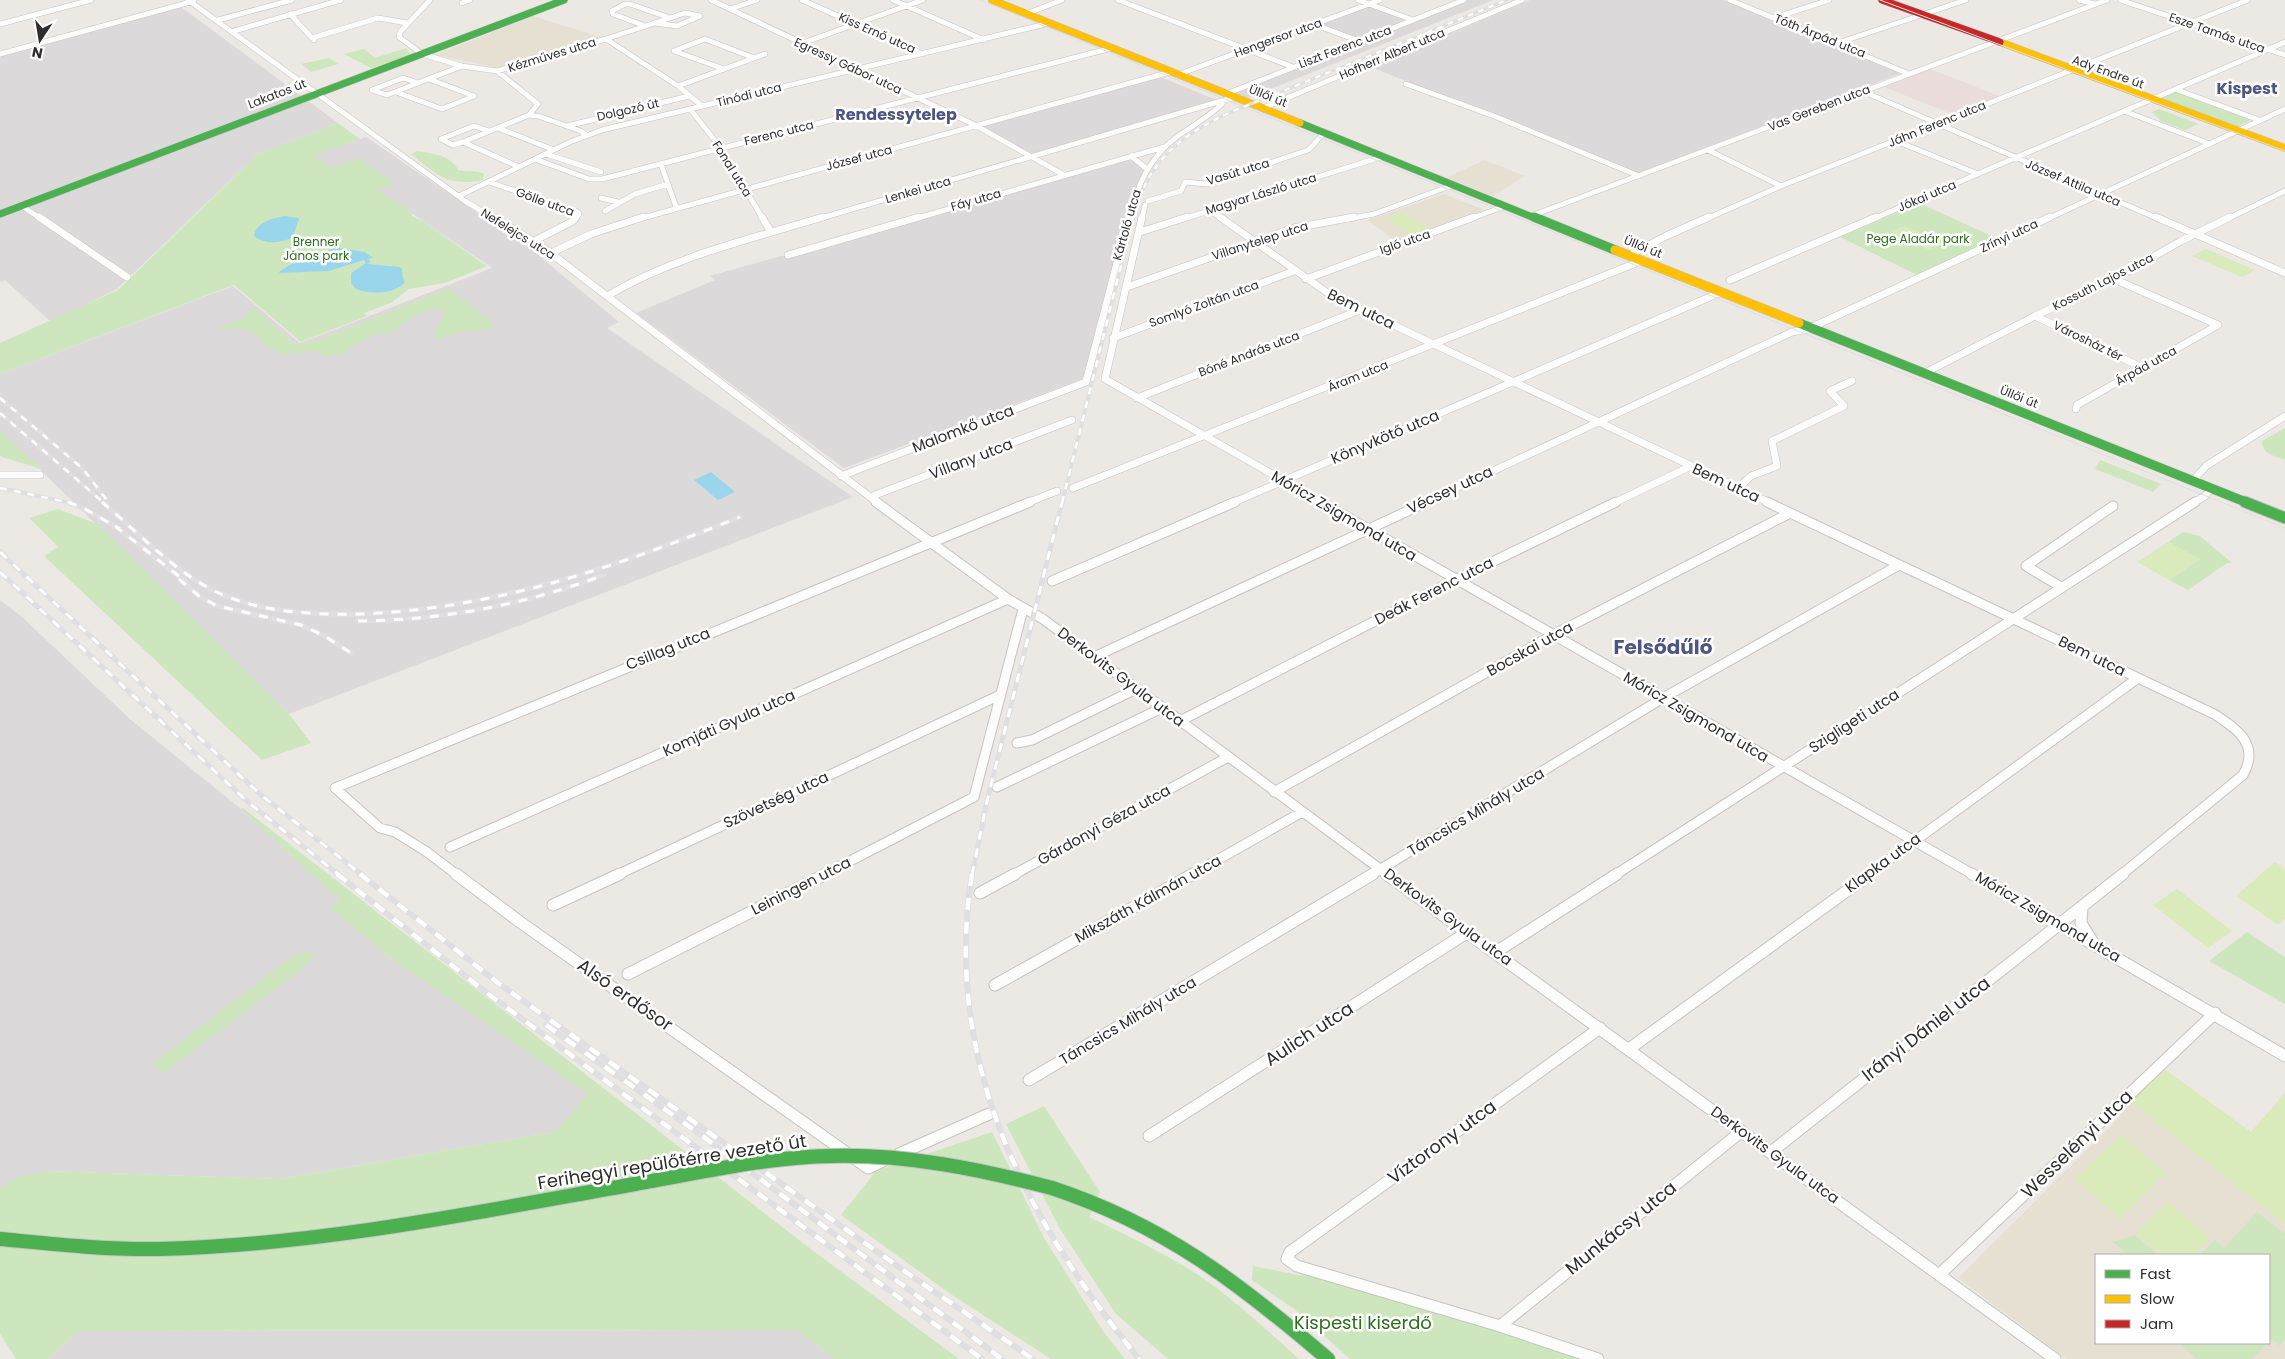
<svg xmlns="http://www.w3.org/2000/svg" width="2285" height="1359" viewBox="0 0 2285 1359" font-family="Poppins,sans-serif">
  <rect width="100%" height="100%" fill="#ece8e4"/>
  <path fill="#dcd9db" d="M1460,0H1493L1248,98L1234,93L1363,42L1320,25L1369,6L1411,20Z
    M1530,0H1724L1904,72L1636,174L1371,67L1391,58H1397L1404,55V53Z
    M181,7L338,123L258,154L117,289L51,322L5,280L0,282V56Z
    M1158,76L1219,101L1033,155L979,125Z
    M366,137L532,250L619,322L607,328L853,497L289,714L0,430V374L233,286L300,343L492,268L377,190L394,184L332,168L313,155Z
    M1130,158L1148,173L1137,195L1090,376L844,468L636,313L715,280L710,276L781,256H795Z
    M0,600L22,617L131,720L241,809L340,901L332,908L385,954L589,1094L554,1132L280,1179L47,1171L0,1188Z
    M797,1330L834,1359H47L79,1331Z"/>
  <path fill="#e6e0d3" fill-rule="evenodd" d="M533,16L604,38L499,68L435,55Z
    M1484,160L1525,176L1493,196L1446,178Z
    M1444,194L1484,210L1396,241L1367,220Z
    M2131,1102L2285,1225V1359H2066L1958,1278L2115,1122ZM2096,1255H2269V1343H2096Z"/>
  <path fill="#e9dcdb" d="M1925,67L2004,98L1957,116L1879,85Z"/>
  <path fill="#cee6be" d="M406,48L411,55L371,68L344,54L364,49L375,58Z
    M329,58L338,64L311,72L301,64Z
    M2175,91L2253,119L2235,128L2157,99Z
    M2159,109L2198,124L2185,130L2162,122L2152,112Z
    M338,123L360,139L314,155L332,168L360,158L395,184L378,190L410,211L412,216L421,220L487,266L445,283L409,289L391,303L364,313L367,316L301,342L234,285L0,374V343L118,290L258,154Z
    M417,151C431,153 453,156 458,170C466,172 477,170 484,174L483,180C448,187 437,175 411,154Z
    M1919,203L1996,238L1917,275L1840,237Z
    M449,288L489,320L494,327L472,332L463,331L436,340L435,329L442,320L445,311L434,308L415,316L388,334L373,335L352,347L346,353L327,356L313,351L289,354L281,353L266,347L261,339L252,332L237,328L218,331L224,326L243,319L253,307L296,345L321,339Z
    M2285,428V460C2275,456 2261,454 2262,441Z
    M0,430L41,469L2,457L0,455Z
    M2100,460L2161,484L2153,492L2095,469Z
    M58,509L97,524L289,714L311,743L262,760L44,556L58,547L29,518Z
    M2183,532L2200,536L2232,563H2227L2188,590L2169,580L2200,559L2168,542Z
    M243,808L812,1250L959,1359H834L797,1330L79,1331L47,1359H16L0,1334V1188L16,1177L47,1171L280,1179L554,1132L588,1094L385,954L331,908L340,901L241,809Z
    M2247,932L2285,957V1004L2209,961Z
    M308,951L314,955L308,964L163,1074L153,1063L293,956Z
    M1044,1106L1100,1192L1089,1217C1128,1236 1167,1254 1203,1278C1237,1302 1268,1331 1299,1359H1168L1116,1314L1060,1229L1006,1124Z
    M992,1132L1044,1238L1103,1331L1125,1359H1051L952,1295L841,1215L876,1171Z
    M2257,1212L2285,1234V1340L2280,1346L2272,1339L2269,1342V1255H2200L2215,1240L2224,1248Z
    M2135,1235L2159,1255H2128L2113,1242Z
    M1253,1266L1298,1275L1336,1278L1585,1359H1350L1294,1309L1252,1280Z
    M2179,1343H2268L2252,1359H2197Z"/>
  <path fill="#d9eabb" d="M1402,212L1429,228L1411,235L1386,218Z
    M1904,226L1942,244L1929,250L1891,231Z
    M2206,249L2255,270L2242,277L2192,256Z
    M2168,542L2200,559L2169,580L2138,562Z
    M2275,862L2285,869V918L2278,925L2236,896Z
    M2177,889L2232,931L2208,948L2153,905Z
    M2163,1068L2251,1132L2285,1093V1225L2131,1102Z
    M2121,1135L2166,1173L2120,1219L2075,1179Z
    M2168,1202L2210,1238L2194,1255H2162L2137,1233Z"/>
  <path fill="#99d6ec" d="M285,216L298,218L299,220L292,238C278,243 266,245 254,236C256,222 273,218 285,216Z
    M340,248L365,252L370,256L374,257L368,259L371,262L368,264L400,267L402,269V275L405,282C396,294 370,295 356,289L351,283V273L366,263L364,260L329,271L279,273C283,265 330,248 340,248Z
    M711,472L735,492L718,500L694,480Z"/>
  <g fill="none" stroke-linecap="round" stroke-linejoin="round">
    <defs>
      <path id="street-far3" d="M188,0L465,201L495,219
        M430,0L400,32L399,37L422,54L462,66L497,71L538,104L529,115L463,142L519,167
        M711,0L975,125L1064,175
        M802,0L923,54
        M893,0L984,40
        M1118,0L1293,67
        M1358,0L1413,20
        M1730,0L1909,74
        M2079,0L2095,4
        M2120,0L2285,55
        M462,3L470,0
        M730,9L757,0
        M290,14L314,40
        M1026,14L1062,0
        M1774,18L1829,0
        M218,20L292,0
        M0,24L91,0
        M1316,25L1359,41
        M645,26L613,14L612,11L625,4H630L670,18
        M234,31L341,0
        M312,38L378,18L407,23
        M606,39L685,13L700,16L677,26L655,23
        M1838,43L1966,0
        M800,44L923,0
        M0,54L194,1
        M724,69L674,51L705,39L754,58
        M497,71L606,39L678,86L702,106
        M1177,75L1380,0
        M418,83L403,78L372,90L387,95L462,66
        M1406,84L1494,116L1639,176
        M678,86L765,54
        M2175,89L2259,120
        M1862,91L2159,219
        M396,92L442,109L474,96L429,79
        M1226,94L1464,0
        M1263,108L1522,0
        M690,109L721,148L763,219
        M2124,111L2210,144
        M529,115L538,116L581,131L586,135
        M567,126L689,96
        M498,128L554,150
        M1896,141L1978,174
        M463,142L453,145L441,139L474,126L489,131
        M1708,150L1781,186
        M546,154L601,172
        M1131,156L1147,169
        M535,159L589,179H602L1112,48
        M661,164L676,207
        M489,182L578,212L579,214L575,219
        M459,196L570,142L602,130L1050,23
        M601,198L618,202
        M1148,201L1181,191L1185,182L1207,184L1308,150C1315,145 1317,138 1325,133
        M22,206L41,219
        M1210,210L1222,219
        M605,211L635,194L668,184
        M1531,216L2107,0
        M639,219L1170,72
        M818,219L1235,97
        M914,219L1164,147
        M1129,219C1137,186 1149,157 1178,136C1193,126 1208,117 1222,104
        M1142,219L1145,205
        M1183,219L1381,157
        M1347,219L1374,214L1453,185
        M1470,219L1505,206
        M1706,219L1781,186L2248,0
        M1873,219L2285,42
        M2047,219L2285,109
        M2227,219L2285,191"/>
      <path id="street-far2" d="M39,217L127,277
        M493,217L544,248L878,503
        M762,217L771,232
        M1142,217L1105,379L1323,503
        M1220,217L1332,296L1770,503
        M2156,217L2285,273
        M1140,232L1187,217
        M534,241L573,221L576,217
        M551,253L591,234L643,217
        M788,255L919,217
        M1628,256L1666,236L1709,217
        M1306,279L1474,217
        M2114,279L2218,325
        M1730,280L1876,217
        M1127,287L1294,228L1354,217
        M607,296C673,257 750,239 823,217
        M2035,316L2141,367
        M1113,338L1294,271
        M1923,374L2035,316L2114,279L2181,241L2230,217
        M1137,398L1360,310
        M2076,409L2077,405L2218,325
        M0,475H40
        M841,476L1086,382L1129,217
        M2197,483V476L2206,466L2285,416
        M1073,488L1641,261
        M1738,488L1751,476L1777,466L1772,441L1844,406L1830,391L1852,381
        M870,497L1072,420
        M1027,503L1057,491
        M1232,503L1719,293
        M1424,503L1792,332L1808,329L2050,217
        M1614,503L1691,466
        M2193,503L2205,496L2211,488"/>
      <path id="street-far1" d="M876,502L1008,599L1043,619L1388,875
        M1321,502L1974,875
        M1767,502L2214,714C2238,729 2260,745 2243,775L2121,875
        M1052,581L1235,502
        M2061,587L2026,566L2113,506
        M1094,657L1427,502
        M1180,721L1455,580L1616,502
        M1017,743L1032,740L1136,689
        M997,787L1162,708
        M1274,792L1553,635L1790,513
        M450,847L1008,599
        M457,875L427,852L395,832L380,828L335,788L1030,502
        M617,875L1000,695
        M823,875L974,797L1023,609
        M1013,875L1228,757
        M1191,875L1302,812
        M1371,875L1663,698L1899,565
        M1615,875L2195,502
        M1868,875L2138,678"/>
      <path id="street" d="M456,874L520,922L868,1168L883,1161
        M1386,874L2055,1359
        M1972,874L2285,1056
        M980,893L1015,874
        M553,905L620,874
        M2082,907L2081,923L2092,941
        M1496,952L1617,874
        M628,974L826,874
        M995,985L1193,874
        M1629,1049L1870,874
        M1029,1080L1373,874
        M1149,1136L1468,932
        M1771,1152L2123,874
        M899,1154L989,1114
        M1939,1275L2215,1013
        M1500,1326L1742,1131
        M1598,1359L1500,1326L1297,1266L1287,1259L1290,1252L1600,1028"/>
      <path id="fast-far3" d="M1300,123L1537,219
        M0,214L564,0"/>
      <path id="fast-far2" d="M1534,217L1615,250
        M1799,323L2248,503"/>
      <path id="fast-far1" d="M2245,502L2285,518"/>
      <path id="fast" d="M1052,1188C1164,1225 1239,1283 1328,1359
        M0,1239C53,1244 106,1250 159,1249C319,1245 478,1212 635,1184"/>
      <path id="slow-far1" d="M992,0L1300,123
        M2000,42L2285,148"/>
      <path id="slow" d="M1615,250L1799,323"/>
      <path id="jam" d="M1882,0L2000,42"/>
    </defs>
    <use href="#street-far3" stroke="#c5c4c5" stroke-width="6"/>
    <use href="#street-far2" stroke="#c5c4c5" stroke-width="8"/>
    <use href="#street-far1" stroke="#c5c4c5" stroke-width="11"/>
    <use href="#street" stroke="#c5c4c5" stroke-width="13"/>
    <use href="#fast-far3" stroke="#c5c4c5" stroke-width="8"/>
    <use href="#fast-far2" stroke="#c5c4c5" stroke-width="10"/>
    <use href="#fast-far1" stroke="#c5c4c5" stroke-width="13"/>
    <use href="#fast" stroke="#c5c4c5" stroke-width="16"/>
    <use href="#slow-far1" stroke="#c5c4c5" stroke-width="8"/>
    <use href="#slow" stroke="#c5c4c5" stroke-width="10"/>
    <use href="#jam" stroke="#c5c4c5" stroke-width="8"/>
    <use href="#street-far3" stroke="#fcfcfb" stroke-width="5"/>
    <use href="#street-far2" stroke="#fcfcfb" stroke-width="7"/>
    <use href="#street-far1" stroke="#fcfcfb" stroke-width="9"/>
    <use href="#street" stroke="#fcfcfb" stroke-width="11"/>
    <use href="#fast-far3" stroke="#4caf50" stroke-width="7"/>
    <use href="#fast-far2" stroke="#4caf50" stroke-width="9"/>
    <use href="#fast-far1" stroke="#4caf50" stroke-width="11"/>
    <use href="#fast" stroke="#4caf50" stroke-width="14"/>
    <use href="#slow-far1" stroke="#ffc107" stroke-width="7"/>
    <use href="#slow" stroke="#ffc107" stroke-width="9"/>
    <use href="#jam" stroke="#c62828" stroke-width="7"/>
    <path stroke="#dfdfe1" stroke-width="1" d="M980,0L2285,528
      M1880,0L2285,151"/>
    <defs>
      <path id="rail-far3" d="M1133,219C1147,162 1179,136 1231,112L1507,0"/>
      <path id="rail-far2" d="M0,398L83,469L106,499
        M0,413L104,503
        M0,488L71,503
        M1062,503L1133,217"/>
      <path id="rail-far1" d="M68,502L85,509L120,529
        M102,502C140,534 176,574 221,594C264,613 316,615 362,614C499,608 615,567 740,517
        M115,526L185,581
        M0,552L261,795L362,875
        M0,572L249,803L339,875
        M179,579L199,596L217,606L301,625L323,635L351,653
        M358,621C444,620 524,605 604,575
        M972,875L987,801L1062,502"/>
      <path id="rail" d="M337,874L487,993L982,1359
        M360,874L498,983L920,1282L1033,1359
        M972,874C942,1059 1025,1219 1139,1359
        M546,1025L701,1135L1002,1359"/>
    </defs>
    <use href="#rail-far3" stroke="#dfdfe1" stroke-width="3"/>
    <use href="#rail-far2" stroke="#dfdfe1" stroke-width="4"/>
    <use href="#rail-far1" stroke="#dfdfe1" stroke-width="5"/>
    <use href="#rail" stroke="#dfdfe1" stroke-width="6"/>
    <use href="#rail-far3" stroke="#fff" stroke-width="2" stroke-dasharray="5.5" stroke-linecap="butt"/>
    <use href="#rail-far2" stroke="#fff" stroke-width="2.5" stroke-dasharray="7" stroke-linecap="butt"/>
    <use href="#rail-far1" stroke="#fff" stroke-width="3" stroke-dasharray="9" stroke-linecap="butt"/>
    <use href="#rail" stroke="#fff" stroke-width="4.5" stroke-dasharray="12" stroke-linecap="butt"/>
    <defs>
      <path id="fast-bridge" d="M635,1184C700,1173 765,1157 831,1156C906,1154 979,1169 1052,1188"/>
    </defs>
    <use href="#fast-bridge" stroke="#c6c5c4" stroke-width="16" stroke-linecap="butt"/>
    <use href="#fast-bridge" stroke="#4caf50" stroke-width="14"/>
  </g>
  <g text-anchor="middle" stroke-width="5" stroke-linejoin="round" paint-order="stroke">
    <g font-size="12" fill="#2e2e2e" stroke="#fff">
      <text transform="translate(877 33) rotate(24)" y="4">Kiss Ernő utca</text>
      <text transform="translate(2217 33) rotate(19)" y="4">Esze Tamás utca</text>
      <text transform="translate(1820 36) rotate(22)" y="4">Tóth Árpád utca</text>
      <text transform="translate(1278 38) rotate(-20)" y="4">Hengersor utca</text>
      <text transform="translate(1345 47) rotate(-21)" y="4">Liszt Ferenc utca</text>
      <text transform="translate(1392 54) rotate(-23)" y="4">Hofherr Albert utca</text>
      <text transform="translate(552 55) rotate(-17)" y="4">Kézműves utca</text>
      <text transform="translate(848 66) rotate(25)" y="4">Egressy Gábor utca</text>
      <text transform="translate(2108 72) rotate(20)" y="4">Ady Endre út</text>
      <text transform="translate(277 94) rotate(-21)" y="4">Lakatos út</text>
      <text transform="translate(749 95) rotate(-14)" y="4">Tinódi utca</text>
      <text transform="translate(1268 96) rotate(22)" y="4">Üllői út</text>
      <text transform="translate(1819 108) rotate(-21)" y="4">Vas Gereben utca</text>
      <text transform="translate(628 110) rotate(-13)" y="4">Dolgozó út</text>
      <text transform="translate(1937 124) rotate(-22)" y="4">Jáhn Ferenc utca</text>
      <text transform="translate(779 133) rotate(-14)" y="4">Ferenc utca</text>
      <text transform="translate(859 158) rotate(-15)" y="4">József utca</text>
      <text transform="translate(732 169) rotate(58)" y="4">Fonal utca</text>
      <text transform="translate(1238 172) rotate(-17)" y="4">Vasút utca</text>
      <text transform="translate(2073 183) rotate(23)" y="4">József Attila utca</text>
      <text transform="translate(918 190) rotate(-16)" y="4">Lenkei utca</text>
      <text transform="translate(1261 194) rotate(-17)" y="4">Magyar László utca</text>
      <text transform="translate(1927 196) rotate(-23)" y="4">Jókai utca</text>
      <text transform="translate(976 200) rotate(-16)" y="4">Fáy utca</text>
      <text transform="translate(545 202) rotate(20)" y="4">Gölle utca</text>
      <text transform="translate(1127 225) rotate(-74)" y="4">Kártoló utca</text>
      <text transform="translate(518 234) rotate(32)" y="4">Nefelejcs utca</text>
      <text transform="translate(2009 236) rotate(-25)" y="4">Zrínyi utca</text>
      <text transform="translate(1260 241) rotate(-18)" y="4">Villanytelep utca</text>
      <text transform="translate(1405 242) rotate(-19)" y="4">Igló utca</text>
      <text transform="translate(1643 247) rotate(22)" y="4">Üllői út</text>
      <text transform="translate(2103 282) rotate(-27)" y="4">Kossuth Lajos utca</text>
      <text transform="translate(1204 304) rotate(-20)" y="4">Somlyó Zoltán utca</text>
      <text transform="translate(2088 341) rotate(26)" y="4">Városház tér</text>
      <text transform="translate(1249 354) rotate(-21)" y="4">Bóné András utca</text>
      <text transform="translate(2146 366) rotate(-29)" y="4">Árpád utca</text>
      <text transform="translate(1358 376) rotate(-22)" y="4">Áram utca</text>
      <text transform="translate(2019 397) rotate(22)" y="4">Üllői út</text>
    </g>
    <g font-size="12" fill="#2c6e1b" stroke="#fff">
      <text x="1918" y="243">Pege Aladár park</text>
      <text x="316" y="246">Brenner<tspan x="316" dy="14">János park</tspan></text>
    </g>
    <g font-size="15" fill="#2e2e2e" stroke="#fff">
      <text transform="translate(1361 309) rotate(26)" y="5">Bem utca</text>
      <text transform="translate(963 429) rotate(-21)" y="5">Malomkő utca</text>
      <text transform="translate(1385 437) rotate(-23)" y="5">Könyvkötő utca</text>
      <text transform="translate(971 459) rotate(-21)" y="5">Villany utca</text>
      <text transform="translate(1726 483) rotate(25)" y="5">Bem utca</text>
      <text transform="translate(1450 490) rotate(-25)" y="5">Vécsey utca</text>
      <text transform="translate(1344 516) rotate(30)" y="5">Móricz Zsigmond utca</text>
      <text transform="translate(1434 591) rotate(-27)" y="5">Deák Ferenc utca</text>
      <text transform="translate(668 649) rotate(-22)" y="5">Csillag utca</text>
      <text transform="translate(1530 649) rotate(-29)" y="5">Bocskai utca</text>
      <text transform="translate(2092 656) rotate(26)" y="5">Bem utca</text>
      <text transform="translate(1121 677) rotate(37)" y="5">Derkovits Gyula utca</text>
      <text transform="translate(1696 717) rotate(30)" y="5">Móricz Zsigmond utca</text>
      <text transform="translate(1854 721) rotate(-33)" y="5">Szigligeti utca</text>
      <text transform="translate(729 723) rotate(-24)" y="5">Komjáti Gyula utca</text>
      <text transform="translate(776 800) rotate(-25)" y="5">Szövetség utca</text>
      <text transform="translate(1476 812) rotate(-31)" y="5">Táncsics Mihály utca</text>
      <text transform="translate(1104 825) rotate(-29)" y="5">Gárdonyi Géza utca</text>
      <text transform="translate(1883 863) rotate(-36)" y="5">Klapka utca</text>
      <text transform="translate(801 886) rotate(-27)" y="5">Leiningen utca</text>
      <text transform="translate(1148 899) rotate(-29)" y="5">Mikszáth Kálmán utca</text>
      <text transform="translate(1448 917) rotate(36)" y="5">Derkovits Gyula utca</text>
      <text transform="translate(2048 917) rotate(30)" y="5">Móricz Zsigmond utca</text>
      <text transform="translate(1128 1021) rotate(-31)" y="5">Táncsics Mihály utca</text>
      <text transform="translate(1775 1155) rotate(36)" y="5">Derkovits Gyula utca</text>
    </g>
    <g font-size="16" font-weight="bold" fill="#4d5680" stroke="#fff">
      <text x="2247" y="94">Kispest</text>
      <text x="896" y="120">Rendessytelep</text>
    </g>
    <g font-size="18" fill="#2e2e2e" stroke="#fff">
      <text transform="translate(625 995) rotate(35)" y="6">Alsó erdősor</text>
      <text transform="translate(1926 1029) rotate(-38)" y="6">Irányi Dániel utca</text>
      <text transform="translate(1309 1034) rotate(-33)" y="6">Aulich utca</text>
      <text transform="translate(1442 1142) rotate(-36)" y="6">Víztorony utca</text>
      <text transform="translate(2077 1144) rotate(-44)" y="6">Wesselényi utca</text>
      <text transform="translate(672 1162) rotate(-9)" y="6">Ferihegyi repülőtérre vezető út</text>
      <text transform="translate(1621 1228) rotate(-39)" y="6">Munkácsy utca</text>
    </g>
    <g font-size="18" fill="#2c6e1b" stroke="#fff">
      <text x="1363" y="1329">Kispesti kiserdő</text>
    </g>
    <g font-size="20" font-weight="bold" fill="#4d5680" stroke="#fff">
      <text x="1663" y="654">Felsődűlő</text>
    </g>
  </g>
  <rect x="2095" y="1254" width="175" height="90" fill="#ffffff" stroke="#ababab"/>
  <rect x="2105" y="1270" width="25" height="8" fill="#4caf50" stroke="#ababab"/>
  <text x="2140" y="1279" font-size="15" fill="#2e2e2e">Fast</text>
  <rect x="2105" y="1295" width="25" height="8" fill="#ffc107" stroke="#ababab"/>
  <text x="2140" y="1304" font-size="15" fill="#2e2e2e">Slow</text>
  <rect x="2105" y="1320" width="25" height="8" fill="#c62828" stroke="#ababab"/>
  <text x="2140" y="1329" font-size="15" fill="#2e2e2e">Jam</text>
  <g transform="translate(40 40) rotate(192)" stroke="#ffffff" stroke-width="4" paint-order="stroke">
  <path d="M0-4L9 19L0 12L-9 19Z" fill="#2e2e2e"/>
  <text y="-8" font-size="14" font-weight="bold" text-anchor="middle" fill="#2e2e2e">N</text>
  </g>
</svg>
